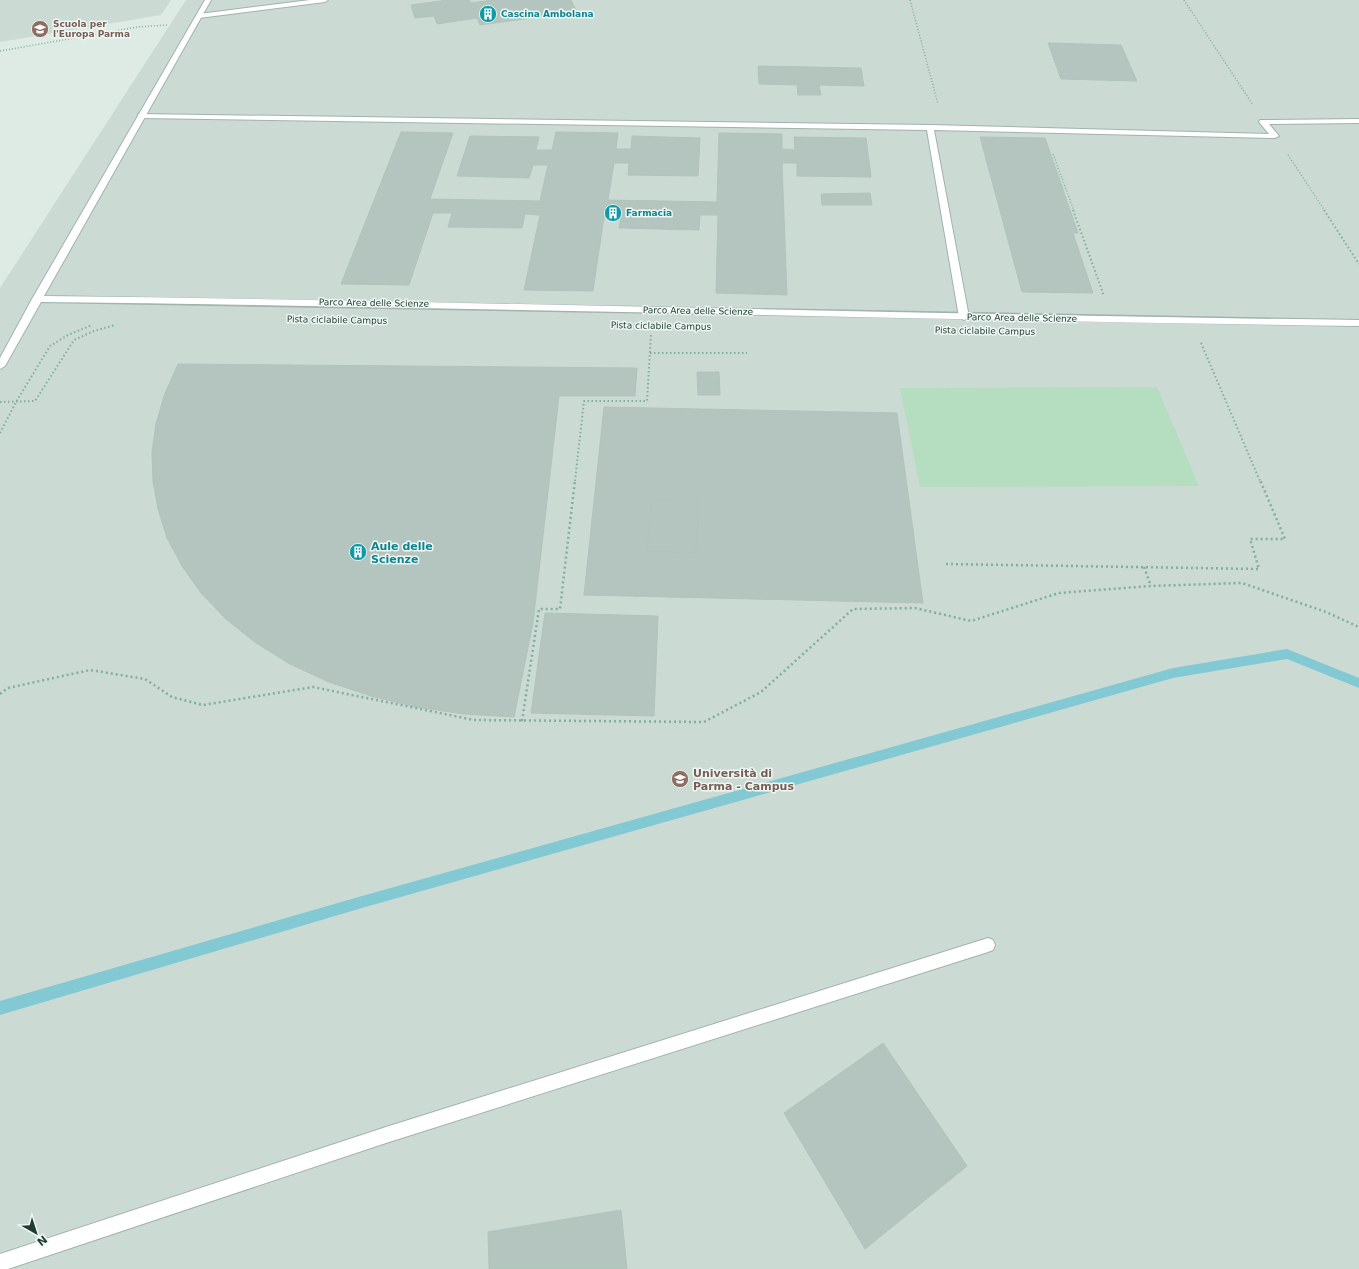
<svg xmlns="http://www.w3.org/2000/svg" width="1359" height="1269" viewBox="0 0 1359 1269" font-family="'DejaVu Sans',sans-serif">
  <rect width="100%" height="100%" fill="#deebe5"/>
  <path fill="#ccdad4" d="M0,0H171L161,15L0,42Z
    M186,0H1359V1269H0V288Z"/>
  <path fill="#b5ddbf" d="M1157,387L1199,486L920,487L900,388Z"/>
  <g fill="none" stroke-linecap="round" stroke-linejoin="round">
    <path fill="#83c9d3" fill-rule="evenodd" d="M1287,649L1359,678V688L1287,659L1173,678L362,908L0,1015V1001L362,896L1173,668Z"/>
  </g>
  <path fill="#b3c5be" stroke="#b0c4bc" d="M448,0H469L471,3L492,0H571L577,12L480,25L477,18L437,24L434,16L415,18L411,5Z
    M1048,43L1121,45L1137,81L1061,79Z
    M758,66L861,68L864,86L819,85L821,95H798L797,85L759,84Z
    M401,132L453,133L430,199L540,201L548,165H533L529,178L457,176L470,136L539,137L536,150H552L556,132L618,133L616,149H631L632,136L700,138L698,176L628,175L629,163H614L608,200L717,202L719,133L782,134V149L795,150L794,137L866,138L871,177L797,176V163H782L787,295L716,293L718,215H700L699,230L619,228L621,217H604L593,291L524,290L540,215L525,214L522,228L448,227L452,213H433L409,285L341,284Z
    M980,137L1045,138L1078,233H1073L1093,293L1022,292Z
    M870,193L872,205H822L821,194Z
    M178,364L637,368L635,396H559L533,623L514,717L464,714L416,707L371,696L329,682L290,664L256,643L226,619L201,593L182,566L167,538L158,509L153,481L152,452L156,424L164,396Z
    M697,372H719L720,395H698Z
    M604,407L897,413L923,603L584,595Z
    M652,500L699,501L696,553L647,551Z
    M545,613L658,616L654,716L531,713Z
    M883,1043L967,1166L865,1249L784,1113Z
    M621,1210L627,1269H489L488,1232Z"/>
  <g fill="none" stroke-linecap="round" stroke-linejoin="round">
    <defs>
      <path id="lane" d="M310,0H328L325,2L199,18L196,16L199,14Z
        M138,114L930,125L1269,134L1259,122L1260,120L1359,119V123L1269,124L1279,136L1275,138L934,130L969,317L964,320L959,317L927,130L141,118H138Z
        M988,938L993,940L995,945L993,950L988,952L386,1143L8,1269H0V1254L386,1127Z"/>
      <path id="street" d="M205,0H211L44,296C483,301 921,315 1359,320V326C920,320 480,307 41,302L5,366L0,369V358L32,299Z"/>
    </defs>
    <use href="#lane" stroke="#a1b3ac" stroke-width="2"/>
    <use href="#street" stroke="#a1b3ac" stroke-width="2"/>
    <path stroke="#7db09f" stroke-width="1.5" stroke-dasharray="1 2" stroke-linecap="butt" d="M910,0L938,104
      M1184,0L1253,105
      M0,51L137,27L167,25
      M1053,154L1074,211
      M1288,155L1325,211"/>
    <path stroke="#7db09f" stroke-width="2" stroke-dasharray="1.5 2.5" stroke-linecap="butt" d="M1073,210L1104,296
      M1324,210L1359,264
      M1201,343L1260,481
      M650,353H747
      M0,402L35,401L74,340L94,331L115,325
      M0,433L16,402L50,346L68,335L92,325
      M575,481L584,401H647L651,334"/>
    <path stroke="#7db09f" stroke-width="2.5" stroke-dasharray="2 3" stroke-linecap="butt" d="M946,564L1259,569L1250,539H1285L1260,480
      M1144,567L1151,586
      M0,694L8,688L90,670L145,679L172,697L203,705L313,687L474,720L704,722L761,692L853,609L915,608L971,621L1059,593L1151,586L1242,583L1326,612L1359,627
      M522,721L539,609H560L575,480"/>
    <use href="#lane" fill="#fff" fill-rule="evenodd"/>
    <use href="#street" fill="#fff" fill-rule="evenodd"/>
  </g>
  <defs>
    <symbol id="building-disc" viewBox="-11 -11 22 22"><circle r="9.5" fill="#0f9aa8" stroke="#eef7f3"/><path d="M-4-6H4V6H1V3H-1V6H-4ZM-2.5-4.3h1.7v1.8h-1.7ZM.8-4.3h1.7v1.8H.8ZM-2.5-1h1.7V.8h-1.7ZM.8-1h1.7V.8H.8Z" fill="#fff"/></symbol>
    <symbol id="school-disc" viewBox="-11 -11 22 22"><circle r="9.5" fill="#8d6e63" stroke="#eef7f3"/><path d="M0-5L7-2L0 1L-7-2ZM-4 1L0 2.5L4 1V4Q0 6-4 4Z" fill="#fff"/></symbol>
    <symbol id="university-disc" viewBox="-11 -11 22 22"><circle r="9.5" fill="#8d6e63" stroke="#eef7f3"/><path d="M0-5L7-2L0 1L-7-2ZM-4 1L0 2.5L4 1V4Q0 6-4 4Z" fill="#fff"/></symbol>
  </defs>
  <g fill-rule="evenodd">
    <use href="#building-disc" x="478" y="4" width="20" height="20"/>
    <use href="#school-disc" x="30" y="19" width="20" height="20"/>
    <use href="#building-disc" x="603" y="203" width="20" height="20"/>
    <use href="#building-disc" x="348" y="542" width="20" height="20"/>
    <use href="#university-disc" x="670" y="769" width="20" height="20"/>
  </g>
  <g text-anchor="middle" stroke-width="3" stroke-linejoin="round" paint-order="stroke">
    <g font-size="9" font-weight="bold" fill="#0d838f" stroke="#eef7f3" text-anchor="start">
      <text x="501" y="17">Cascina Ambolana</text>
      <text x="626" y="216">Farmacia</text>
    </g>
    <g font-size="9" font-weight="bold" fill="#785e54" stroke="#eef7f3" text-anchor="start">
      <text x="53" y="27">Scuola per<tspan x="53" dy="10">l'Europa Parma</tspan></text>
    </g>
    <g font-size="9" fill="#1f3b33" stroke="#eef7f3">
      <text transform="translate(374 303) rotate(1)" y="3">Parco Area delle Scienze</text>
      <text transform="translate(698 311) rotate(1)" y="3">Parco Area delle Scienze</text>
      <text transform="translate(1022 318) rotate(1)" y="3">Parco Area delle Scienze</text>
      <text transform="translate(337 320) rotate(1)" y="3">Pista ciclabile Campus</text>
      <text transform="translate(661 326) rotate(1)" y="3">Pista ciclabile Campus</text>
      <text transform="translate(985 331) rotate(1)" y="3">Pista ciclabile Campus</text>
    </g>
    <g font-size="11" font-weight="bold" fill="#0d838f" stroke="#eef7f3" text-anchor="start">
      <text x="371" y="550">Aule delle<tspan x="371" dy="13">Scienze</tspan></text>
    </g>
    <g font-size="11" font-weight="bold" fill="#785e54" stroke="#eef7f3" text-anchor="start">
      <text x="693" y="777">Università di<tspan x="693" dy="13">Parma - Campus</tspan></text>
    </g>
  </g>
  <g transform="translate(36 1233) rotate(141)" stroke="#eef7f3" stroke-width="3" paint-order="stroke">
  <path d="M0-3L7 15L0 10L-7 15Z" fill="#1f3b33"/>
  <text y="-6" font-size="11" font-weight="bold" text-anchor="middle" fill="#1f3b33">N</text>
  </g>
</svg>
